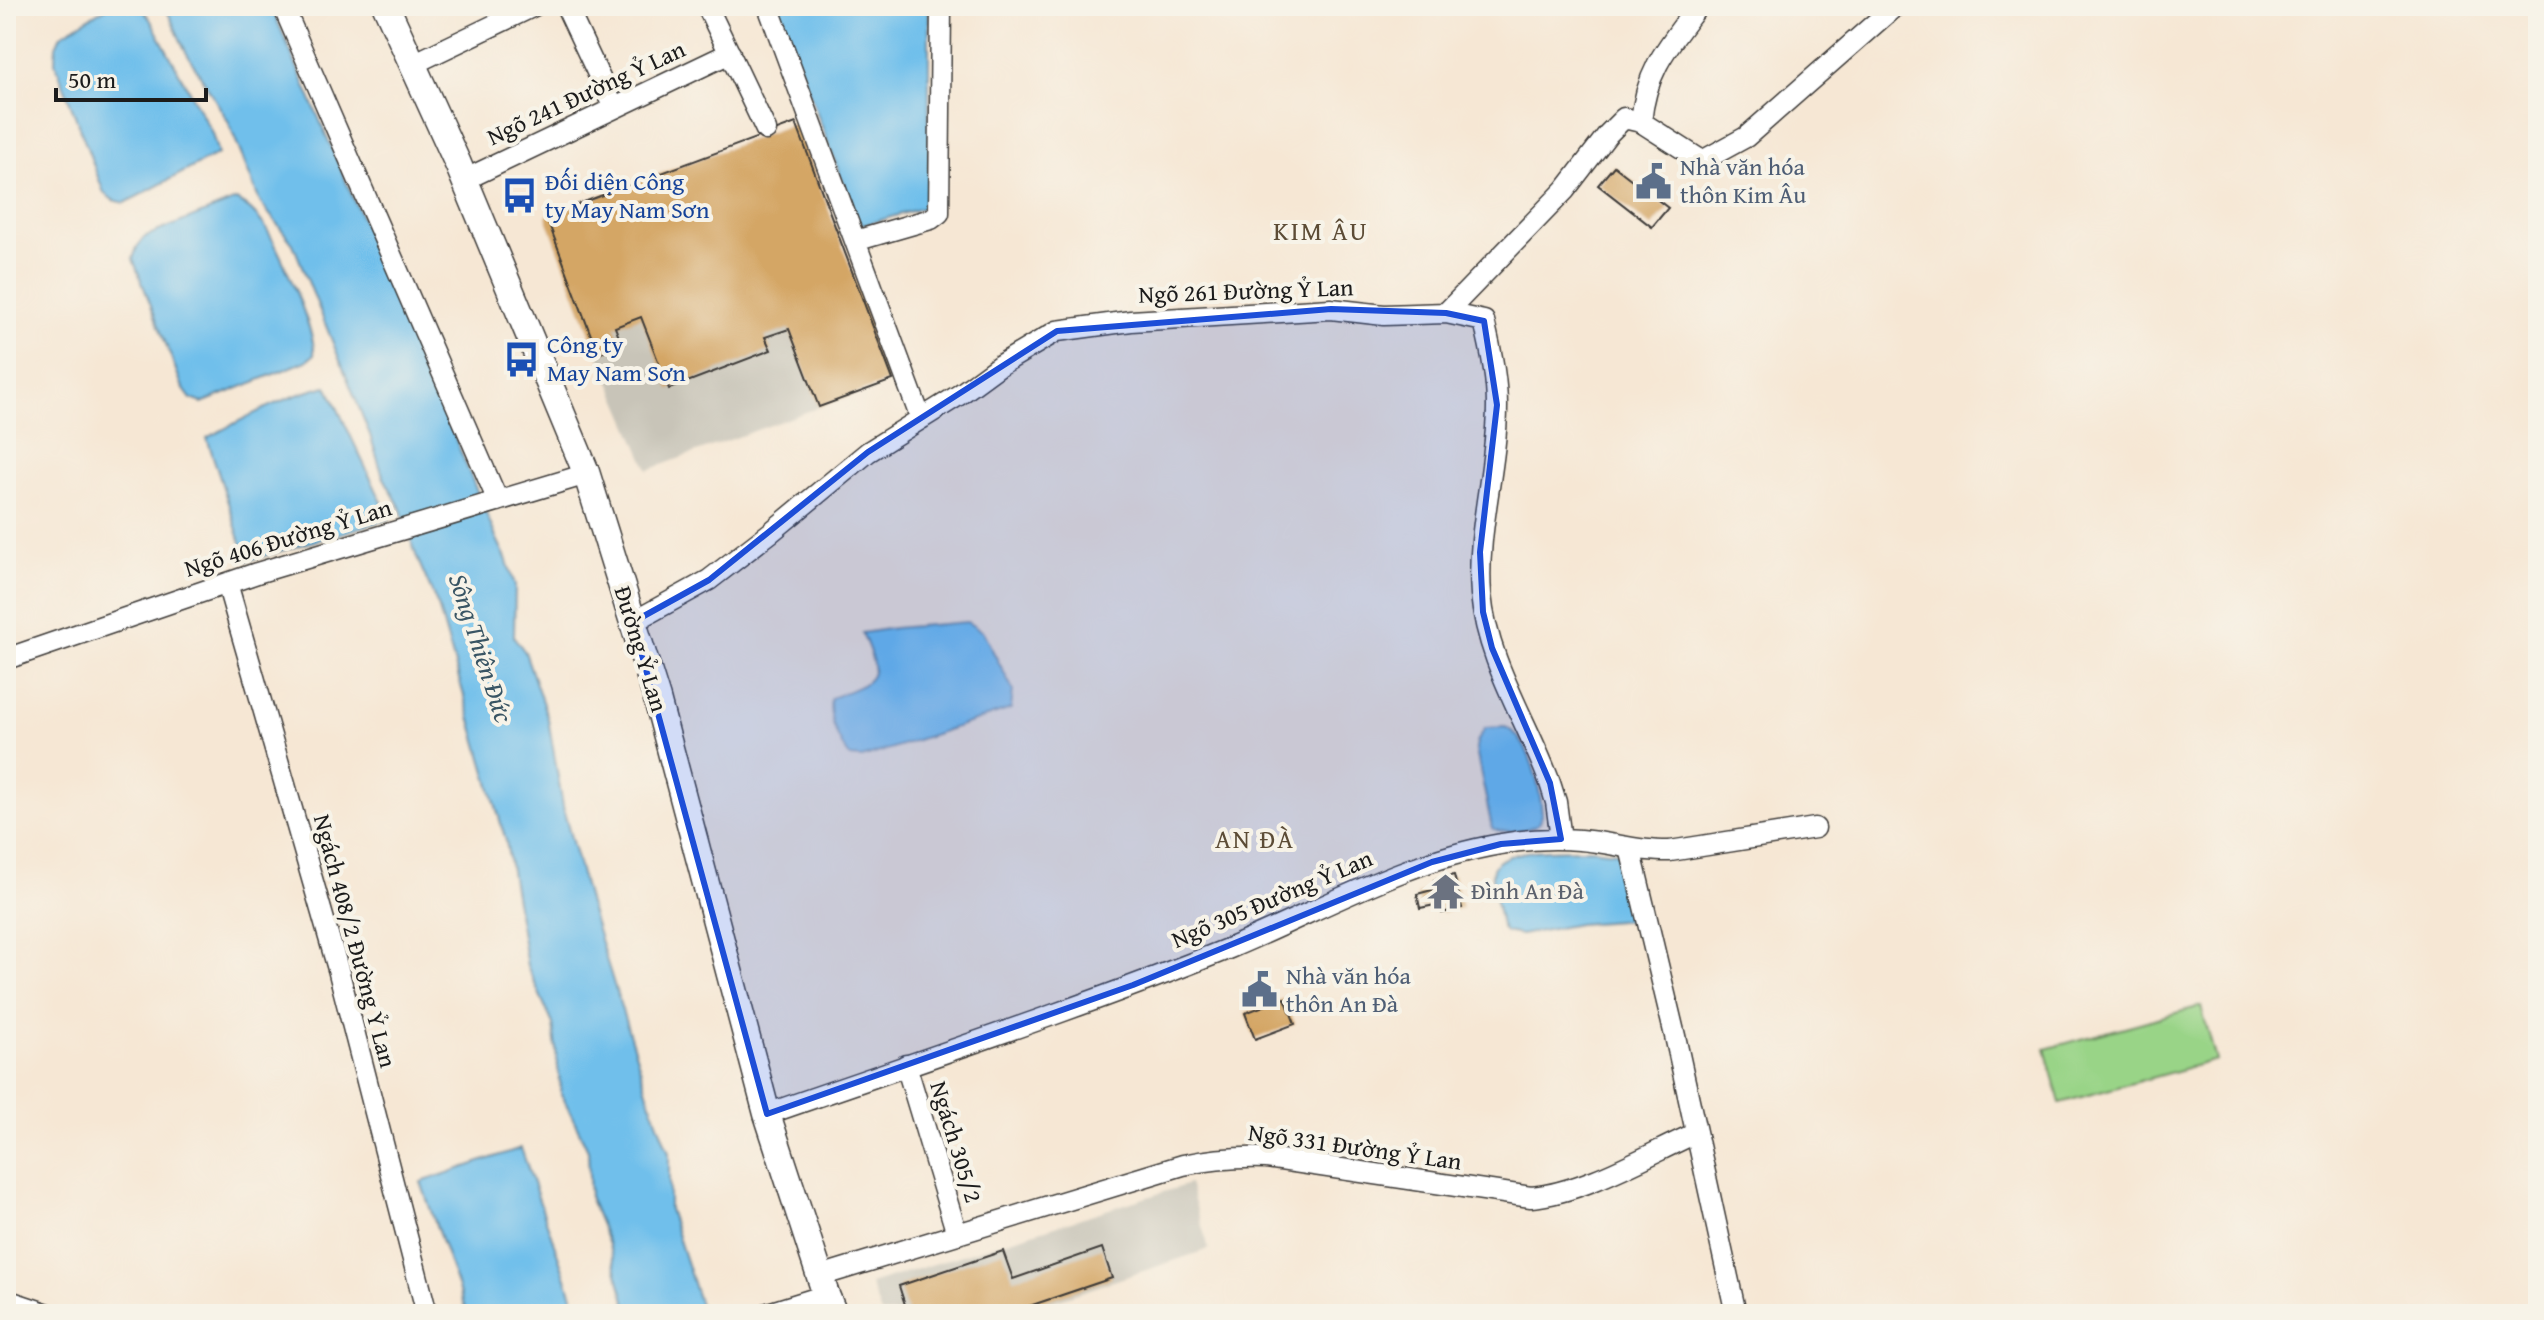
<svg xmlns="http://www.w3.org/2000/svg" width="2544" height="1320" viewBox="0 0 2544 1320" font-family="'Gentium Book Plus',serif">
  <rect width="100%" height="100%" fill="#f7f3e8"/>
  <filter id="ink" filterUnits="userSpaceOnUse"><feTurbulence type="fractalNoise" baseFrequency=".0125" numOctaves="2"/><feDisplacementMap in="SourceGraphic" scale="16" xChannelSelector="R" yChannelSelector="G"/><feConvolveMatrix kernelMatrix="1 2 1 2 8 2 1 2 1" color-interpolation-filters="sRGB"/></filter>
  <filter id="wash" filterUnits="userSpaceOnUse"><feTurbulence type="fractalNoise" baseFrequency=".006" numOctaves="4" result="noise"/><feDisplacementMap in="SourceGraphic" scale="32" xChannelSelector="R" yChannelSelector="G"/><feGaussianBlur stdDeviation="1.8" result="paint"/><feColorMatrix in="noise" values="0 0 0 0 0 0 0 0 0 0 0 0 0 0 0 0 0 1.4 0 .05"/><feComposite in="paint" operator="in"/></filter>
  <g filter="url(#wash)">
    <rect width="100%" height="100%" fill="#f6e7d4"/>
    <path fill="#c8c4b8" d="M796,123L893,380L648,470L598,354L546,216Z
      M1189,1184L1209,1249L1015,1314H881L870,1284Z"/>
    <path fill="#99d487" stroke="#5a7852" stroke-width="2" d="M2201,1006L2216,1060L2060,1103L2045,1049Z"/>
    <path fill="#70bfeb" stroke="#466e84" stroke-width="2" d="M109,6H140L150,19L212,133L218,154L125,203L113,200L104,193L55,62L56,46L61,35Z
      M165,6H271L439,399L495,535L506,558L515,585L514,637L525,652L548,719L564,812L589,904L653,1110L669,1153V1209L703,1314H629L608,1242L590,1199L588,1150L561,1093L553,1024L527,966L506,841L438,606L417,558L400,507L383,476L370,435L293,244L260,202L228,121L186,52Z
      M777,6H929V198L927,204L922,208L864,225L858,223Z
      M236,200C248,206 256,214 264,225C277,244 317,334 314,355L306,361L202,403L191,399L183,388L133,259L137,247L146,236Z
      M327,386L390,519L247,561L207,438C245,418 284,396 327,386Z
      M967,622L983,632L1013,690L1011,709L862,758L850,757C839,743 827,717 831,698C876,681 883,680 862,633L894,628Z
      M1505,727C1531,739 1540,787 1542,814C1540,820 1541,823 1535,826C1524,831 1501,834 1492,828L1476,750L1477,742L1485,728Z
      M1590,849L1617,852L1625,859L1633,920L1578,924L1521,935L1505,932L1501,926C1499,912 1489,881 1493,869C1502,846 1568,850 1590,849Z
      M521,1148L577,1310L565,1314H467L421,1182Z"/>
    <g id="blocks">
      <path fill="#d4a665" d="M796,123L893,380L819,407L789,329L765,337L771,350L669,389L641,317L615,327L622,345L598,354L546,216Z
        M1614,166L1668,208L1652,227L1598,185Z
        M1454,875L1462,908L1442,913L1440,904L1420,908L1417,894L1436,889L1434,880Z
        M1285,998L1295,1024L1255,1039L1245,1013Z
        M1102,1248L1112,1278L1006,1314H908L899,1286L1003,1251L1013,1279Z"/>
    </g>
  </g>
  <g filter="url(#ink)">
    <use href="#blocks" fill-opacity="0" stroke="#3d3a38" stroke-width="2"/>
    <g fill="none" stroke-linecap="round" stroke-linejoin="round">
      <defs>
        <path id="minor" d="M283,6L498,501
          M566,6L614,108
          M707,6L766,130
          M768,6L921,419
          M413,64L534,6
          M1641,122C1646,70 1668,46 1698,6
          M464,180L730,53
          M855,241L931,219L939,213L941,6
          M1446,313L1484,321C1491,349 1497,377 1497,406C1497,469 1476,531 1481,594C1487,662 1527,720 1550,783L1556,802L1561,839
          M227,583L338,969L427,1314
          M633,622L709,580L770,533L868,452L959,395L1000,365L1057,331L1131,321L1331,309L1384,315L1446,313L1565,190L1608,134L1624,118L1641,122L1702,161L1746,137L1895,6
          M6,659L257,573L587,474
          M1630,848L1675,1036L1736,1314
          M906,1065L957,1234
          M767,1114C922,1060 1078,1009 1230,948C1319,911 1405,860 1501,844C1527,839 1554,838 1580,840C1610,842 1639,852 1670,851L1815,828
          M820,1276L1183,1165C1211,1159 1238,1157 1267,1158L1531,1197C1583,1193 1647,1155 1696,1133
          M6,1300L48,1314
          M765,1314L826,1295"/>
        <path id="major" d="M386,6L458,164L586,472L657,699L767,1114L826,1295L834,1314"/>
      </defs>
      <use href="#minor" stroke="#3d3a38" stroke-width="23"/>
      <use href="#major" stroke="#3d3a38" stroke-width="29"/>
      <use href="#minor" stroke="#fff" stroke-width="20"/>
      <use href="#major" stroke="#fff" stroke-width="26"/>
    </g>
  </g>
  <path fill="#1d4ed8" fill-opacity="0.2" stroke="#1d4ed8" stroke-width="6" stroke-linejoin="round" d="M1331,309L1446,313L1484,321L1497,405L1480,552L1483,612L1492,648L1550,783L1561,839L1501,844L1432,862L1133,985L767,1114L633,622L709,580L868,452L1057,331Z"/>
  <defs>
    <symbol id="civic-bare" viewBox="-9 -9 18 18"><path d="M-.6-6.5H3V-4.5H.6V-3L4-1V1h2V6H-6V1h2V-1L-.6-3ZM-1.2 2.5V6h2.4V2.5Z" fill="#5c6f8a" stroke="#f7f3e8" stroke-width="2.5" paint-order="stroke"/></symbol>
    <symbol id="bus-bare" viewBox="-9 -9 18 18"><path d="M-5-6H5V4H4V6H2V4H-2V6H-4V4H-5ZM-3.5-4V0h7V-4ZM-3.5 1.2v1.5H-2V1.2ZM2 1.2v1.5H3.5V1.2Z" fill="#1a4fb4" stroke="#f7f3e8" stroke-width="2.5" paint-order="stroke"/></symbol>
    <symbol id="temple-bare" viewBox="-9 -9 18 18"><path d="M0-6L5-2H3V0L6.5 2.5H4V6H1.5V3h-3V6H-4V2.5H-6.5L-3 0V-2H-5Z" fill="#6b7280" stroke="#f7f3e8" stroke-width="2.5" paint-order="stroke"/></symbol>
  </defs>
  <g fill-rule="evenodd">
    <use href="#civic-bare" x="1628" y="156" width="51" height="51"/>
    <use href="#bus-bare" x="494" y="170" width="51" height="51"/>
    <use href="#bus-bare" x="496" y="334" width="51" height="51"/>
    <use href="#temple-bare" x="1420" y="866" width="51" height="51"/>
    <use href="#civic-bare" x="1234" y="964" width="51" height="51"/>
  </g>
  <g text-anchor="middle" stroke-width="8" stroke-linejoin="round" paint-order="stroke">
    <g font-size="24" fill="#1c1c1c" stroke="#f7f3e8">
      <text transform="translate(586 93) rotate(-25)" y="8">Ngõ 241 Đường Ỷ Lan</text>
      <text transform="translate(1246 291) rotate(-2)" y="8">Ngõ 261 Đường Ỷ Lan</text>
      <text transform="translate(288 538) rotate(-17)" y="8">Ngõ 406 Đường Ỷ Lan</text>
      <text transform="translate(641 649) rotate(73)" y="8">Đường Ỷ Lan</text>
      <text transform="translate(1272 899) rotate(-23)" y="8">Ngõ 305 Đường Ỷ Lan</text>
      <text transform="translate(355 941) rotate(75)" y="8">Ngách 408/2 Đường Ỷ Lan</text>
      <text transform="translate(956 1142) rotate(73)" y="8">Ngách 305/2</text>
      <text transform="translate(1355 1147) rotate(8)" y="8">Ngõ 331 Đường Ỷ Lan</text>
    </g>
    <g font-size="24" fill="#4e5e75" stroke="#f7f3e8" text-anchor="start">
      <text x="1680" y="175">Nhà văn hóa<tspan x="1680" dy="28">thôn Kim Âu</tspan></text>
      <text x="1286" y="984">Nhà văn hóa<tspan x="1286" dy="28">thôn An Đà</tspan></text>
    </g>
    <g font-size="24" fill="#164399" stroke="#f7f3e8" text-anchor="start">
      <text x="545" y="190">Đối diện Công<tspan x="545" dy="28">ty May Nam Sơn</tspan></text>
      <text x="547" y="353">Công ty<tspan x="547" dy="28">May Nam Sơn</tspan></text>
    </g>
    <g font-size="24" fill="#5b616d" stroke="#f7f3e8" text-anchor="start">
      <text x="1471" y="899">Đình An Đà</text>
    </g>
    <g font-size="26" letter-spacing="2" fill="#5c4c36" stroke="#f7f3e8">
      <text x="1321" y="240">KIM ÂU</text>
      <text x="1255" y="848">AN ĐÀ</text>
    </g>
    <g font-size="26" font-style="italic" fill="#395564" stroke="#f7f3e8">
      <text transform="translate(481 648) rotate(72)" y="9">Sông Thiên Đức</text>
    </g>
  </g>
  <rect width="2544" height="1320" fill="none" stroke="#f7f3e8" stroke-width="32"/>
  <path d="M56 88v12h150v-12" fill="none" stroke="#1c1c1c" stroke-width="4"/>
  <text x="68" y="88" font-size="24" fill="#1c1c1c" stroke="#f7f3e8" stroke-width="6" paint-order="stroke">50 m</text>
</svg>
